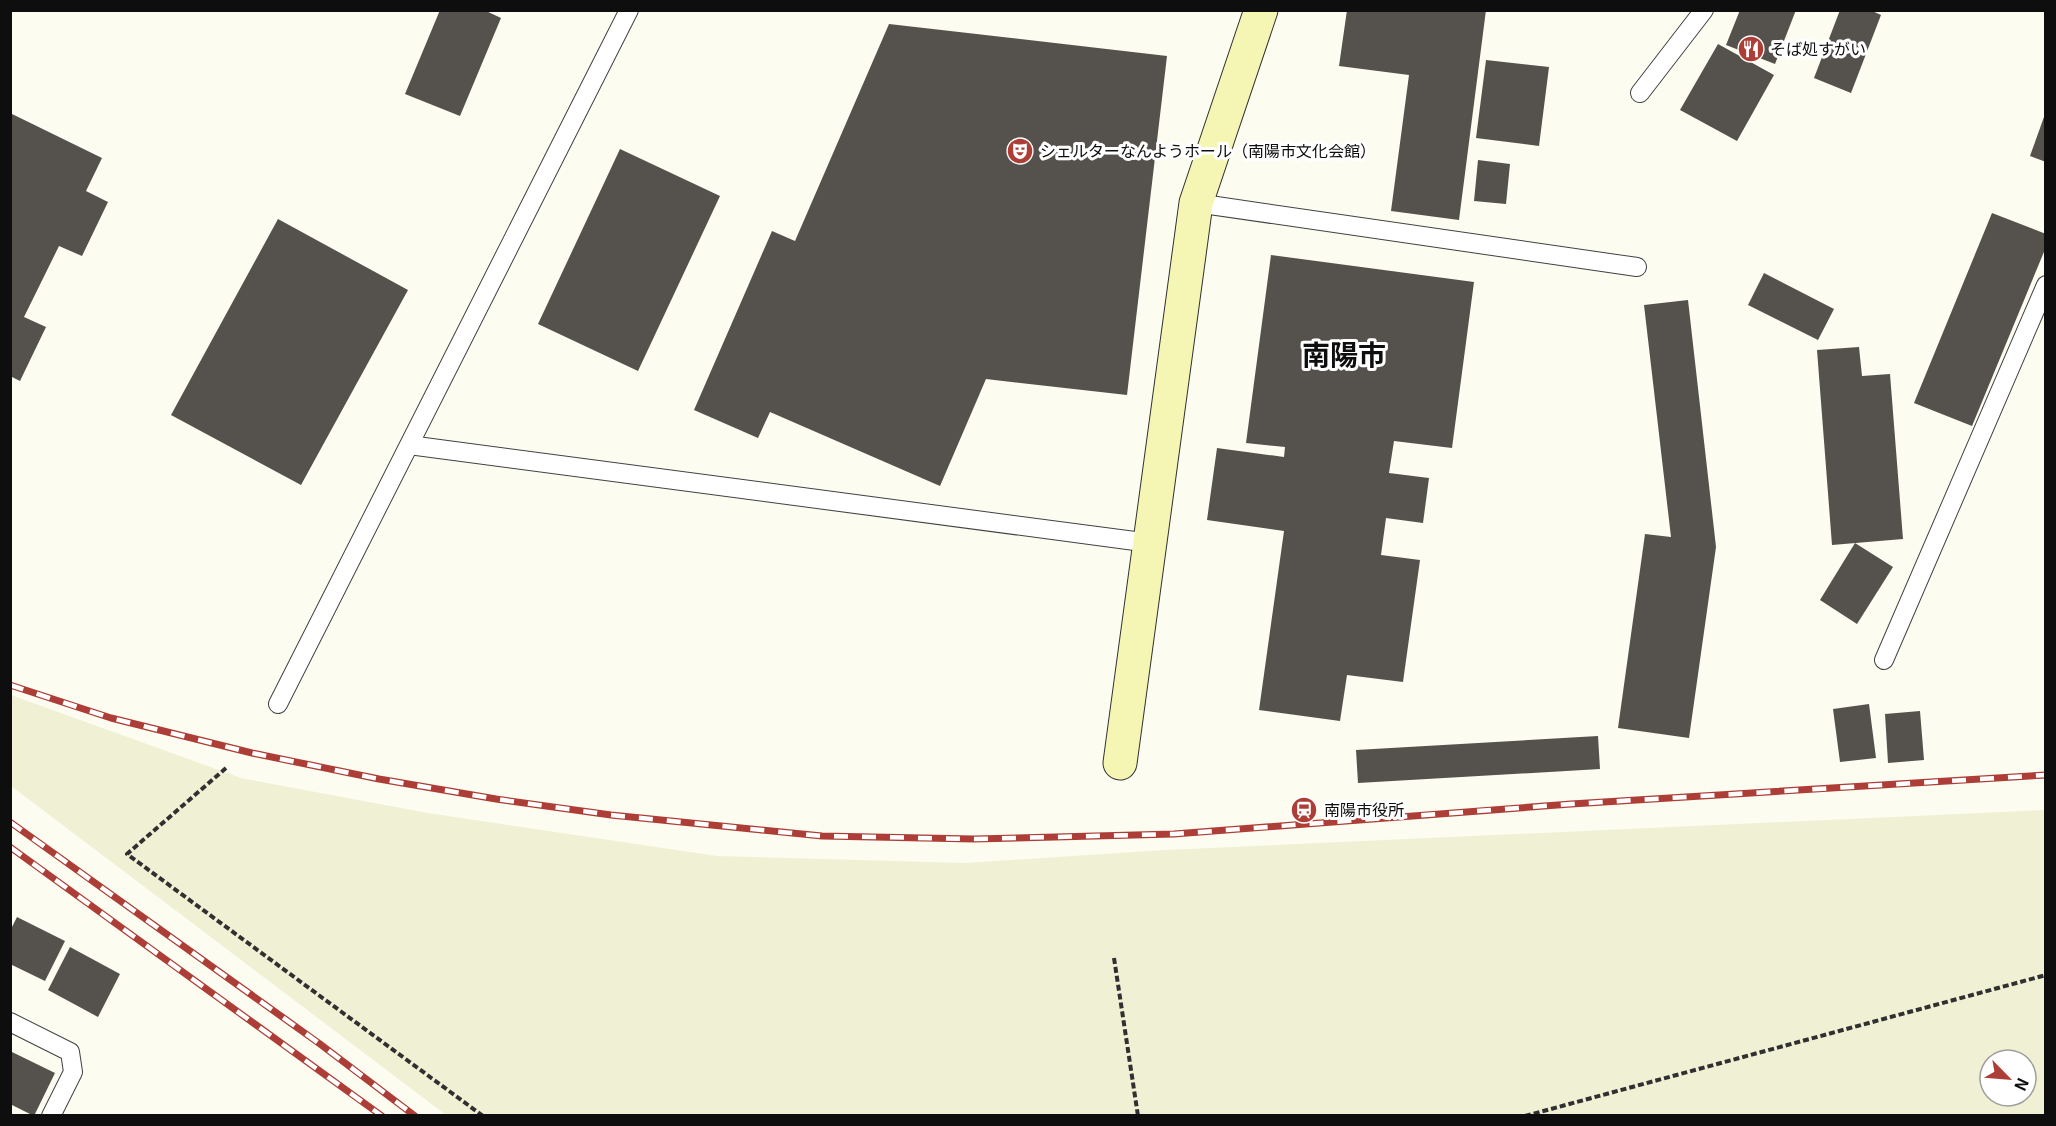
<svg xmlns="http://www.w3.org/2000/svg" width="2056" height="1126" viewBox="0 0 2056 1126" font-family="Georgia,'Noto Sans JP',serif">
  <rect width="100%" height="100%" fill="#fdfcf1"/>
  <path fill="#f0f1d4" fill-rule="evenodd" d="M11,695L241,778L428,813L717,856L965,863L1165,850L2045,810V1115H446L11,786ZM1990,1060H2026V1096H1990Z"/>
  <path fill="#55514c" d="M440,10H484L501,18L460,116L405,94Z
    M1347,10H1486L1459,220L1391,211L1409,75L1339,66Z
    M1740,10H1796L1775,64L1726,45Z
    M1840,10H1870L1881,15L1851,93L1814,78Z
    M889,24L1167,56L1127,395L986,379L940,486L770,412L758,438L694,410L772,231L795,241Z
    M1718,44L1774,75L1737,141L1680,110Z
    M1486,60L1549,67L1539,146L1476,138Z
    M10,113L102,158L86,191L108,202L82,256L59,246L24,317L46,327L20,381L10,376Z
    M2045,114H2046V162L2030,156Z
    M620,149L720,196L638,371L538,324Z
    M1478,160L1510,164L1506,204L1474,201Z
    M1992,213L2046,234V247L1972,426L1914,403Z
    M278,219L408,290L301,485L171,415Z
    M1271,255L1474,282L1452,448L1394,441L1389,473L1429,478L1423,523L1386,518L1381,555L1420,560L1403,682L1347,675L1340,721L1259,710L1284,531L1207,520L1217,448L1284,457L1285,447L1246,443Z
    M1764,273L1834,309L1818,340L1748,305Z
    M1688,300L1716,547L1689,738L1618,728L1645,534L1671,537L1644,305Z
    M1859,347L1862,376L1890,374L1903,539L1832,545L1817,350Z
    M1855,543L1893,567L1857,624L1820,600Z
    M1869,704L1876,758L1840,762L1833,709Z
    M1920,711L1924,760L1888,763L1885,714Z
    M1598,736L1600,769L1358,783L1356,750Z
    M17,917L65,941L45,981L10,964V931Z
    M70,947L120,974L98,1017L48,990Z
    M10,1051L55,1073L34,1116L10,1104Z"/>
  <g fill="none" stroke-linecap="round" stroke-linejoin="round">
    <defs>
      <path id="lane" d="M1640,93L1704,10
        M1196,203L1637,267
        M409,445L1150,543
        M1884,660L2046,285
        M278,704L629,10
        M10,1022L70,1052L73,1072L51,1116"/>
      <path id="secondary" d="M1120,763L1196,203L1261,10"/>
    </defs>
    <use href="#lane" stroke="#414141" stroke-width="20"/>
    <use href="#secondary" stroke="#303030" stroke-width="35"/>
    <path stroke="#303030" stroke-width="4" stroke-dasharray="6 3" stroke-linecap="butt" d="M226,768L127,854L483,1116
      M1114,958L1138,1116
      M1525,1116L2046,975"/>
    <use href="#lane" stroke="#fff" stroke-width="18"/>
    <use href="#secondary" stroke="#f5f5b4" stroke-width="33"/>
    <defs>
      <path id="rail" d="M10,685L111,718L252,753L379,779L496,799L611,815L822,836L974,839L1174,834L1571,804L2046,775
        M10,822L320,1044L415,1116
        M10,847L382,1116"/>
    </defs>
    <use href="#rail" stroke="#ad3e37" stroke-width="7"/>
    <use href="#rail" stroke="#fff" stroke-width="4.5" stroke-dasharray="14" stroke-linecap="butt"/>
  </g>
  <defs>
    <symbol id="restaurant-disc" viewBox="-11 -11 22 22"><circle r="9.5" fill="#ad3e37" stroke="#fff"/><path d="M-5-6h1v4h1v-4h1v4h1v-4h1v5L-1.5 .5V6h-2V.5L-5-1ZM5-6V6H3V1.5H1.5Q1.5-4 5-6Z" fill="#fff"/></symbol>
    <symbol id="theatre-disc" viewBox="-11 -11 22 22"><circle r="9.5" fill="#ad3e37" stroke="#fff"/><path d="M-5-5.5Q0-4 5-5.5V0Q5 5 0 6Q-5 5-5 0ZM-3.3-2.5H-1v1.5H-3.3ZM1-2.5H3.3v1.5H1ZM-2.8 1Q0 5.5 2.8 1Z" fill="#fff"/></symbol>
    <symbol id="station-disc" viewBox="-11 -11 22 22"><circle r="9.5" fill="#ad3e37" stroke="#fff"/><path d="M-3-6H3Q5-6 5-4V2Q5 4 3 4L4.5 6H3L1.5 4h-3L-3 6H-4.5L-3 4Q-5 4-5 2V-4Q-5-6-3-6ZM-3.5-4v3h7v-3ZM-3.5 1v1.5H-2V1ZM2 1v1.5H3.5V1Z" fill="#fff"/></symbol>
  </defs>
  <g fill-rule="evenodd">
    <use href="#restaurant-disc" x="1736" y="34" width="30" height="30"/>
    <use href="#theatre-disc" x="1005" y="136" width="30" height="30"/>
    <use href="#station-disc" x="1289" y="795" width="30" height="30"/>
  </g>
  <g text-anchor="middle" stroke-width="6" stroke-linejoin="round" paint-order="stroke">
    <g font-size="16" fill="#0e0e0e" stroke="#fff" text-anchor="start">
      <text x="1770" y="55">そば処すがい</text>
      <text x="1040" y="157">シェルターなんようホール（南陽市文化会館）</text>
      <text x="1324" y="816">南陽市役所</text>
    </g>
    <g font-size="28" font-weight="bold" fill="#0e0e0e" stroke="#fff">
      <text x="1344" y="365">南陽市</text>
    </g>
  </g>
  <rect width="2056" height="1126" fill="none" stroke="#0e0e0e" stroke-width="24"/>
  <g transform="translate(2008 1078) rotate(115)"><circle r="28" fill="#ffffff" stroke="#9f9f9f" stroke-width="1.5"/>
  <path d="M0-4.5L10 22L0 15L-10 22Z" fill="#ad3e37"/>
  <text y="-9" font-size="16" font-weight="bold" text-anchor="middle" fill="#0e0e0e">N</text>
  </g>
</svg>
